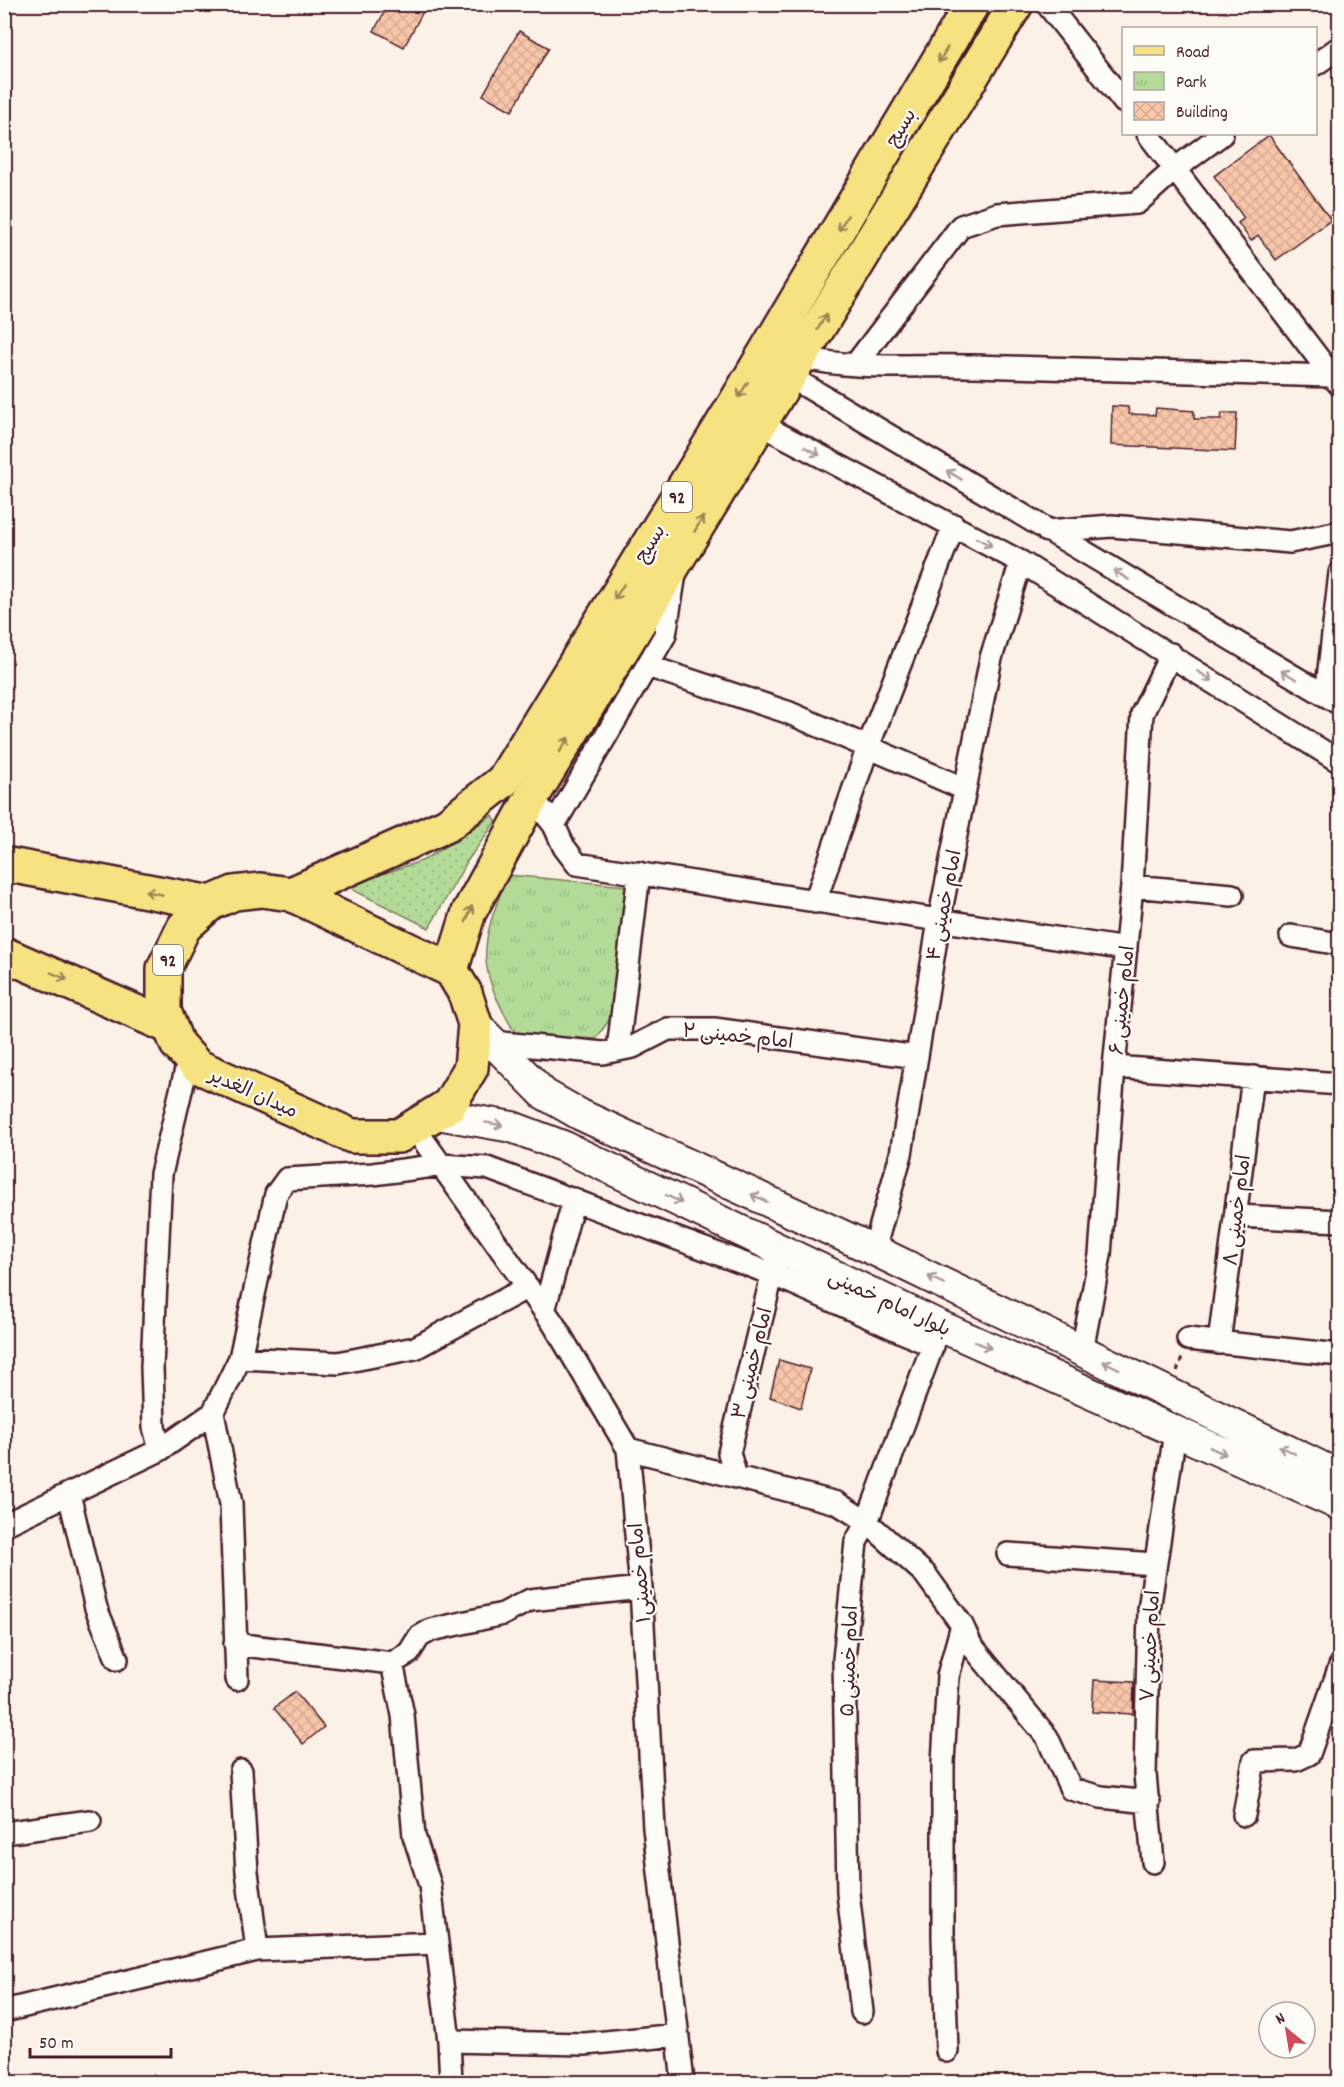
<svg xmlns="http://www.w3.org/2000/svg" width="1344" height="2087" viewBox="0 0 1344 2087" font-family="Dekko,'Playpen Sans Arabic',sans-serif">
  <defs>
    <pattern id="grass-dots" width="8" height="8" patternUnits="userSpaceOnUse" patternTransform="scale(1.5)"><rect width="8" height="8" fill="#b3db97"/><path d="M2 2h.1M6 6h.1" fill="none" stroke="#9bbc82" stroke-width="1.8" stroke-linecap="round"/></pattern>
    <pattern id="park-tufts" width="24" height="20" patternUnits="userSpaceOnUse" patternTransform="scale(1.5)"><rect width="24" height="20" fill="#b3db97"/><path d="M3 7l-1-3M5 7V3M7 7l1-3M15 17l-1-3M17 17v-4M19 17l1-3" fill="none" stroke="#9bbc82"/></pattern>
    <pattern id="building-cross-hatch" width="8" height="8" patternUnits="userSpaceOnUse" patternTransform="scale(1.5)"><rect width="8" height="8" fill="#f8c6a9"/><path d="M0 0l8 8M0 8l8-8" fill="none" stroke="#d6aa92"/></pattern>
  </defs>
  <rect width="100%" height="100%" fill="#fcf1e7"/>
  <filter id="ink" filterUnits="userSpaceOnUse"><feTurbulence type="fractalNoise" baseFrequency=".0167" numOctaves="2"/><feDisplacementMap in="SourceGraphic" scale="12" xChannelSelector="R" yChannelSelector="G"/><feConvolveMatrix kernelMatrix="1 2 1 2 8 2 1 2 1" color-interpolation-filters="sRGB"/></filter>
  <g filter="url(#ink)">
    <path fill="url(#grass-dots)" stroke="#7e7d61" stroke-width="1.5" d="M493,815L496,821L468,860L429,928L353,890L350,885L424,860Z"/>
    <path fill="url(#park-tufts)" stroke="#7e7d61" stroke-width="1.5" d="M508,875L627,886L616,1010L596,1039L516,1035C476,965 478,949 508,875Z"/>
    <path fill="url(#building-cross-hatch)" stroke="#4a1f2b" stroke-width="1.5" d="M389,4H427L404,47L374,31Z
      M519,31L549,48L512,111L483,95Z
      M1269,135L1331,220L1276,260L1258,235L1251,241L1238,223L1244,218L1214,176Z
      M1112,406L1128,407L1129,414L1155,415L1156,408L1194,411V419H1221L1222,413H1237L1235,451L1111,445Z
      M779,1360L810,1369L801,1408L770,1397Z
      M1094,1680L1134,1682L1133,1714L1092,1712Z
      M295,1692L324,1727L303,1744L274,1708Z"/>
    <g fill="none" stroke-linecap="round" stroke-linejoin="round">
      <defs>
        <path id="minor" d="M1047,4L1124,102
          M1316,64L1340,47
          M1148,134L1332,376
          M801,357C856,371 916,364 973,366C1092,369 1212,373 1332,376L1340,385
          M855,365L961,226L997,214L1137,203L1175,169L1222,134
          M789,376L1340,704
          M760,424L1021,562L1340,762
          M1047,531L1112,526L1290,542L1340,532
          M647,666L787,712L965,789
          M1326,696L1340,573
          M532,797L554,825L564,847L577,864L1126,949
          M554,825L665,635L675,574
          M1132,886L1232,895
          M815,902L868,747L954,525
          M1291,936L1340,944
          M492,1042L603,1053L633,1047L668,1029H714L917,1057
          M618,1050L639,873
          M1114,1067L1340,1084
          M414,1127L553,1323L628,1449L641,1588L654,1828L683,2082
          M1236,1216L1340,1221
          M874,1250L901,1154L939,921L991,658L1021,562
          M544,1311L574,1199
          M1188,1339L1340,1355
          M1219,1343L1253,1077
          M1082,1351L1100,1255L1114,1067L1132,886L1142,714L1171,654
          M240,1358L338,1363L415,1348L528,1287
          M213,1413L231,1504L237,1679
          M628,1449L837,1503L867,1522L925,1574L962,1625L971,1645L1047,1737L1071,1789L1101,1797L1149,1802
          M160,1450L154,1427L152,1367L161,1174L189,1057
          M736,1477L729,1453L775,1263
          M69,1494L96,1608L117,1659
          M4,1525L160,1450L213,1413L240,1358L276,1194L287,1179L373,1174L441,1165L487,1168L772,1274L933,1346
          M1008,1554L1155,1564
          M235,1644L392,1663L409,1653L419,1637L431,1630L503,1614L530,1600L641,1588
          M392,1663L403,1715L414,1836L430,1885L449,2041L451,2082
          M241,1771L247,1872L257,1950
          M1244,1815L1254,1761L1296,1760L1309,1754L1340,1666
          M4,1833L90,1821
          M1153,1862L1145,1774L1149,1610L1175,1432
          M4,2011L257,1950L437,1943
          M862,2012L848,1893L844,1659L856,1542L867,1522L937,1334
          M449,2041L585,2044L678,2035
          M947,2051L943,1937V1763L948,1676L962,1625"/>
        <path id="secondary" d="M475,1024L544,1094L581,1115L874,1250L1340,1476
          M437,1114L512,1127L565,1147L940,1326L1340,1505"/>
        <path id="primary" d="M261,890L291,894L451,970L465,993L475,1024L471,1068L449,1105L399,1136H352L197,1066L177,1044L164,1011V968L184,927L211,903L234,893Z
          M291,894L447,825L503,781L733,407L972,4
          M451,970L469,912L532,797L1016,4"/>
        <path id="trunk" d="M4,864L211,903
          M4,954L170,1027"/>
      </defs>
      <use href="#minor" stroke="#4a1f2b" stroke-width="26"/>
      <use href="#secondary" stroke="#4a1f2b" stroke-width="34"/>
      <use href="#primary" stroke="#4a1f2b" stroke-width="38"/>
      <use href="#trunk" stroke="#4a1f2b" stroke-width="38"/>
      <path stroke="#4a1f2b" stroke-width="3" stroke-dasharray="4.5 4.5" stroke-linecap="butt" d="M1177,1371L1182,1358"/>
      <use href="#minor" stroke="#fdfcf7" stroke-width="21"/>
      <use href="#secondary" stroke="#fdfcf7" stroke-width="30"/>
      <use href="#primary" stroke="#f6e281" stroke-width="33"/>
      <use href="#trunk" stroke="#f6e281" stroke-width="33"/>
    </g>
    <defs><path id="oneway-shaft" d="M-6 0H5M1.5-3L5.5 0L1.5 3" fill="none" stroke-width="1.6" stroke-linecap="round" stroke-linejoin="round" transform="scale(1.5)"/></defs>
    <g stroke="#a08056">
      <use href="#oneway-shaft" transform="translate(943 55) rotate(120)"/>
      <use href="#oneway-shaft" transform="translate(843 223) rotate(121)"/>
      <use href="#oneway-shaft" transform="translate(822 322) rotate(-59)"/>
      <use href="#oneway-shaft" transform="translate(743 390) rotate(121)"/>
      <use href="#oneway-shaft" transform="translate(699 524) rotate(-59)"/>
      <use href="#oneway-shaft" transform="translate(619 592) rotate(122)"/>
      <use href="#oneway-shaft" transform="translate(564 745) rotate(-59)"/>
      <use href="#oneway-shaft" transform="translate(154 893) rotate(-169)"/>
      <use href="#oneway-shaft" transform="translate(469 914) rotate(-69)"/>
      <use href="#oneway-shaft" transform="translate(59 976) rotate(23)"/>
    </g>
    <g stroke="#ac999b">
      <use href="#oneway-shaft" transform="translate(812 451) rotate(28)"/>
      <use href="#oneway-shaft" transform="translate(954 475) rotate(-149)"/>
      <use href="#oneway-shaft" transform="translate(984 542) rotate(28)"/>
      <use href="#oneway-shaft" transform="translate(1121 575) rotate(-149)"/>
      <use href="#oneway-shaft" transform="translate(1289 675) rotate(-150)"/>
      <use href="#oneway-shaft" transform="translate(1205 676) rotate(33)"/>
      <use href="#oneway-shaft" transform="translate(494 1124) rotate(10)"/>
      <use href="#oneway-shaft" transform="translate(759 1198) rotate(-155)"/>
      <use href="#oneway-shaft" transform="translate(674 1199) rotate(25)"/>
      <use href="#oneway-shaft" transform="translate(936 1280) rotate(-154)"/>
      <use href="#oneway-shaft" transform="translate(983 1345) rotate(24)"/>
      <use href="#oneway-shaft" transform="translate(1111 1365) rotate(-154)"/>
      <use href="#oneway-shaft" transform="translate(1287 1450) rotate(-154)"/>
      <use href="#oneway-shaft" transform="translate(1218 1451) rotate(24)"/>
    </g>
  </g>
  <g text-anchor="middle" stroke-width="4.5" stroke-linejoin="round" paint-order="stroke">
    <g fill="#fdfcf7" stroke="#806168" stroke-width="1.5">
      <rect x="662" y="482" width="30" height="30" rx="4.5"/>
      <rect x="153" y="945" width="30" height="30" rx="4.5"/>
    </g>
    <g font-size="18" font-weight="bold" fill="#4a1f2b">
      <text x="677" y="503">92</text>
      <text x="168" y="966">92</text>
    </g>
    <g font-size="20" fill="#4a1f2b" stroke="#fdfcf7">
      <text transform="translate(900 127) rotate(-59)" y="7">بسیج</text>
      <text transform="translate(649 543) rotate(-58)" y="7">بسیج</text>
      <text transform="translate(943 905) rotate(-79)" y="7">امام خمینی ۴</text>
      <text transform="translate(1121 1000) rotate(-84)" y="7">امام خمینی ۶</text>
      <text transform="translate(738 1035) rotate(6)" y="7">امام خمینی ۲</text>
      <text transform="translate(254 1092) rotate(24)" y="7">میدان الغدیر</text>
      <text transform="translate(1236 1210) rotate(-83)" y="7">امام خمینی ۸</text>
      <text transform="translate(890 1302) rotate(25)" y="7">بلوار امام خمینی</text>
      <text transform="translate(751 1363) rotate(-76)" y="7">امام خمینی ۳</text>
      <text transform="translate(639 1573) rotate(-95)" y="7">امام خمینی۱</text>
      <text transform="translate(1149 1646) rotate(-87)" y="7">امام خمینی ۷</text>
      <text transform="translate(848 1661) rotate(-88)" y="7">امام خمینی ۵</text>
    </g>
  </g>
  <rect width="1344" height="2087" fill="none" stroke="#fdfcf7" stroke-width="24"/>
  <rect x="12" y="12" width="1320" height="2063" fill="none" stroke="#4a1f2b" stroke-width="2" filter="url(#ink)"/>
  <rect x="1122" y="27" width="195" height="108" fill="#fdfcf7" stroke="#b5a4a5" stroke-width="1.5"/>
  <rect x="1134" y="46" width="30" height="9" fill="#f6e281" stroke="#b5a4a5" stroke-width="1.5"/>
  <text x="1176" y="57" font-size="18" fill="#4a1f2b">Road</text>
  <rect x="1134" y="72" width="30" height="18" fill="url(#park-tufts)" stroke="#b5a4a5" stroke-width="1.5"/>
  <text x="1176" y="87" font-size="18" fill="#4a1f2b">Park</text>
  <rect x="1134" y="102" width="30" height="18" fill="url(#building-cross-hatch)" stroke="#b5a4a5" stroke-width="1.5"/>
  <text x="1176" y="117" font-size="18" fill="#4a1f2b">Building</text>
  <g transform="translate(1287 2030) rotate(330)"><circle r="28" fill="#fdfcf7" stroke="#b5a4a5" stroke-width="1.5"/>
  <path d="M0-4.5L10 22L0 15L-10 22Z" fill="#d1495b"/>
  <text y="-9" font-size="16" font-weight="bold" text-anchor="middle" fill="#4a1f2b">N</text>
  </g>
  <path d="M30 2048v9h141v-9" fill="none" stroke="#4a1f2b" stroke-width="3"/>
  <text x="39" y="2048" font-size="18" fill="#4a1f2b" stroke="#fdfcf7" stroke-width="4.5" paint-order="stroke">50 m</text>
</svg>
